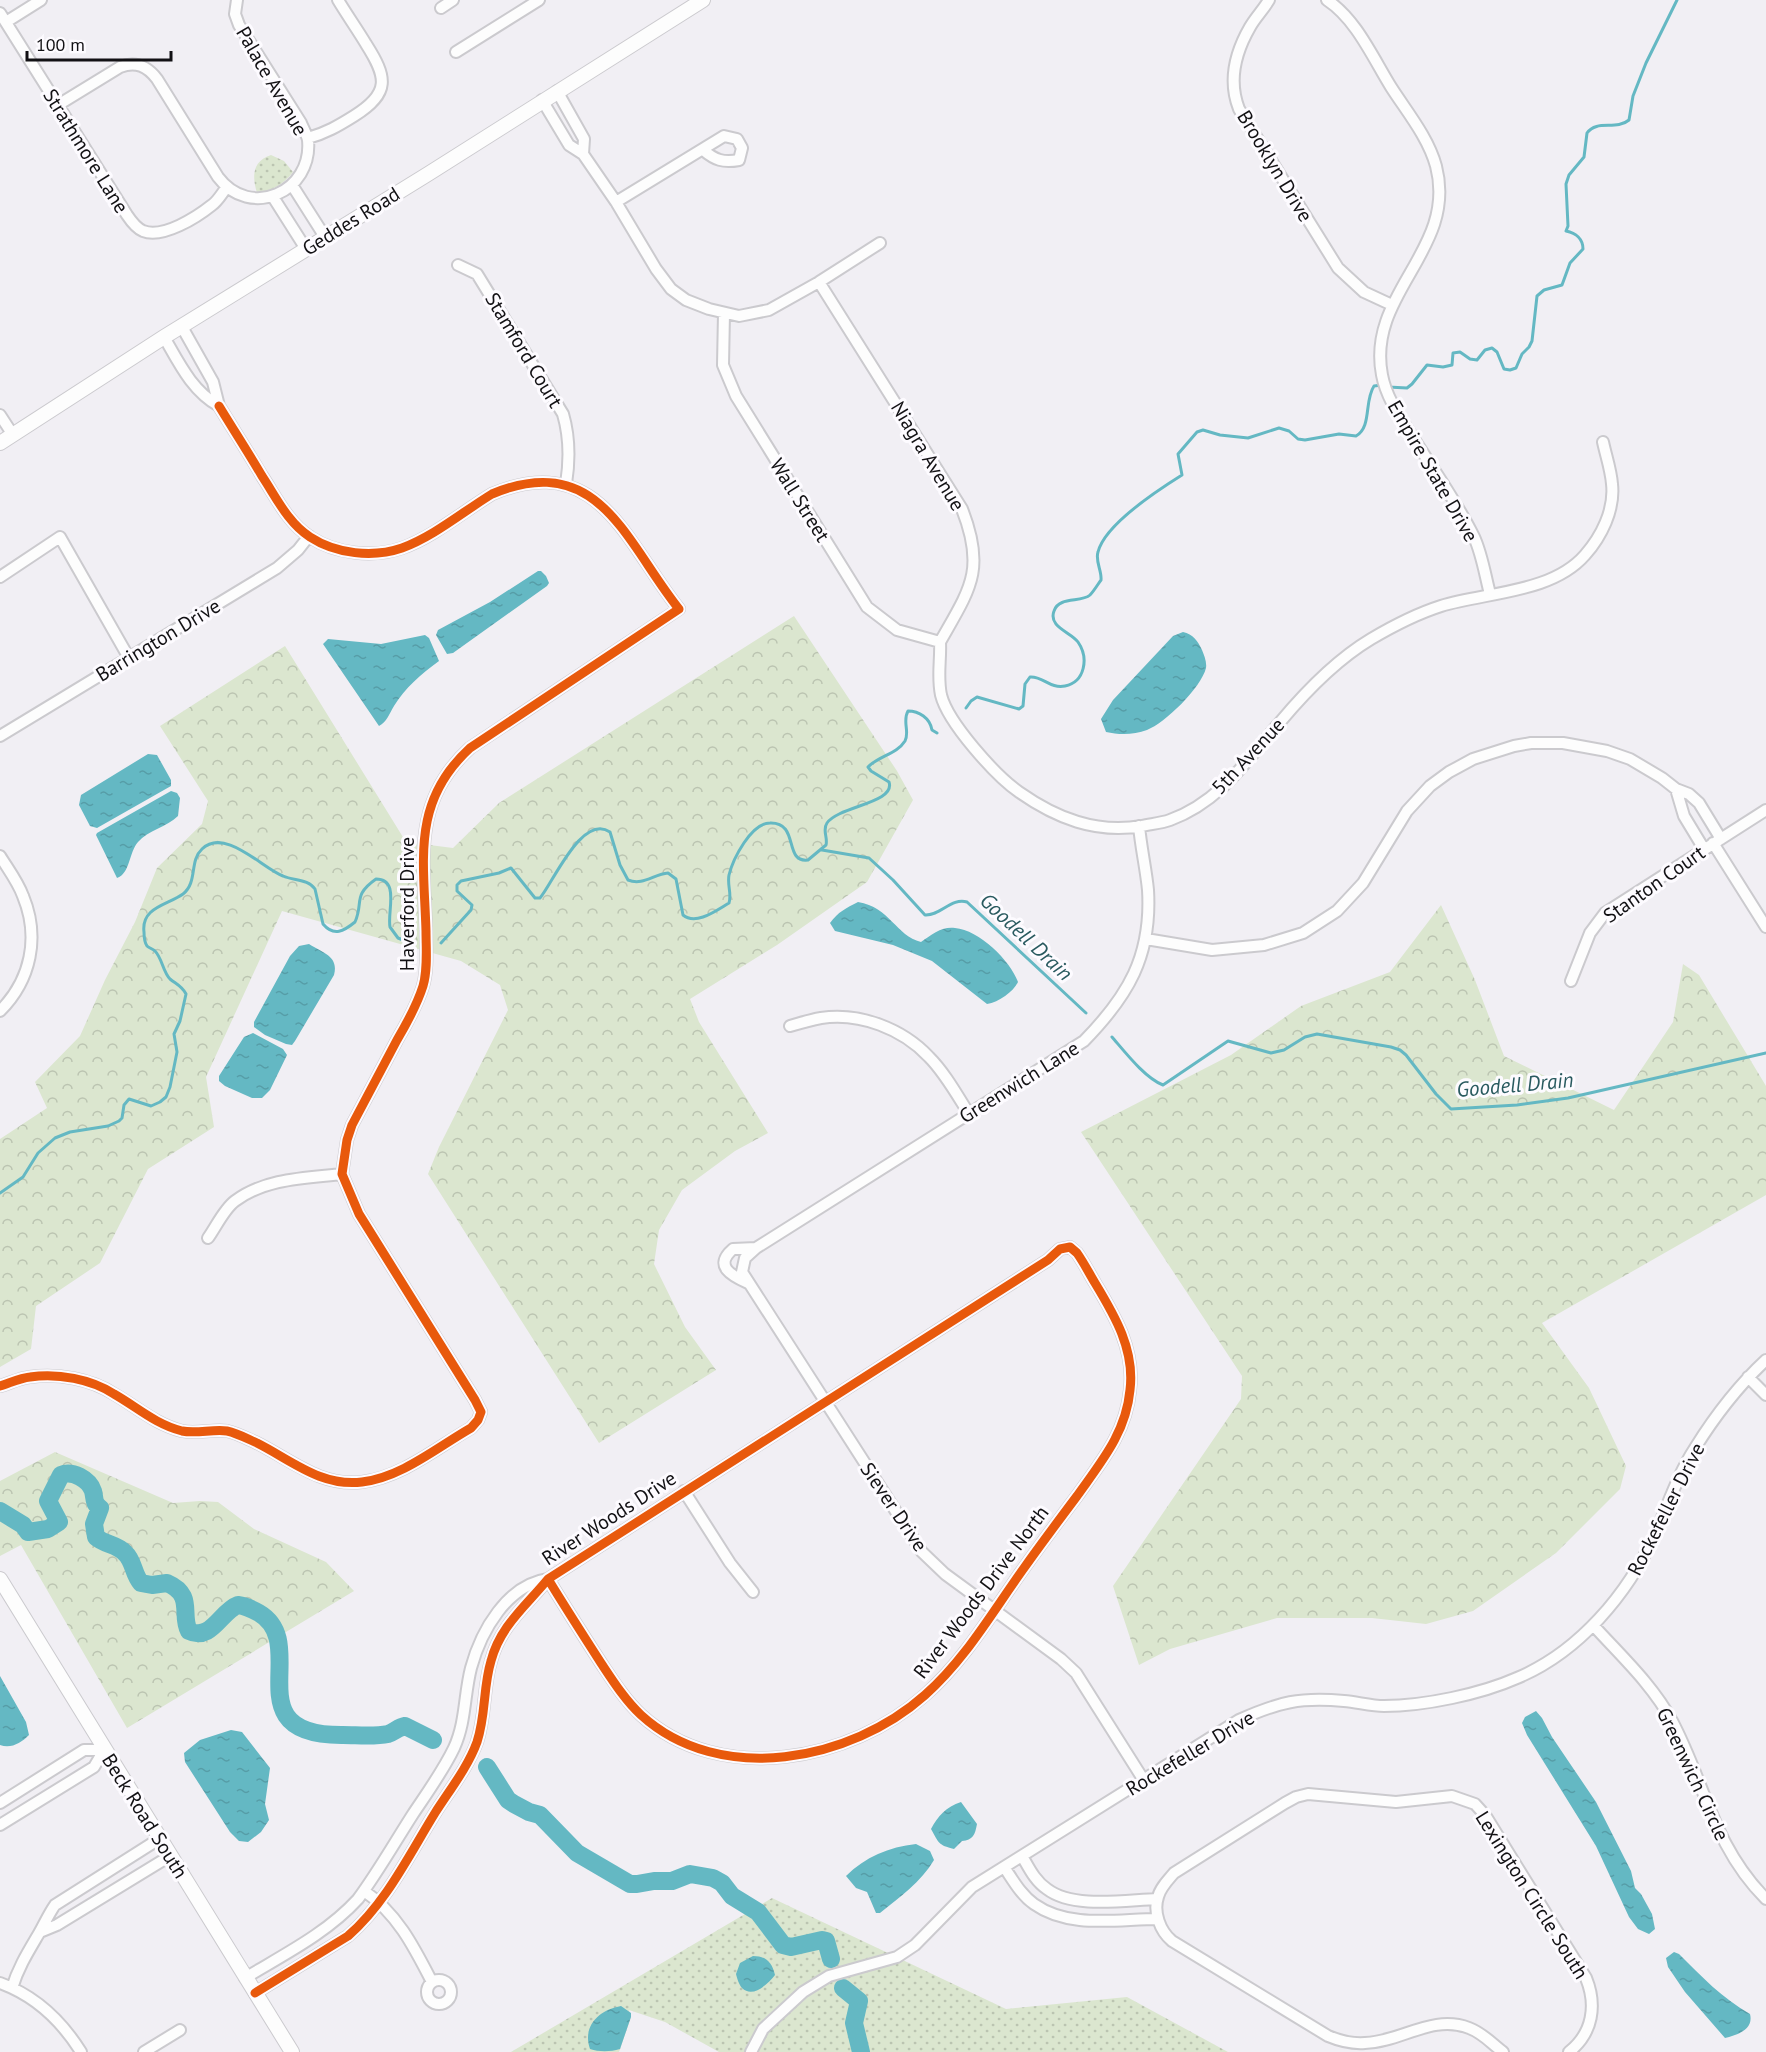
<svg xmlns="http://www.w3.org/2000/svg" width="1766" height="2052" viewBox="0 0 1766 2052" font-family="'PT Sans',sans-serif">
  <defs>
    <pattern id="grass-dots" width="8" height="8" patternUnits="userSpaceOnUse" patternTransform="scale(1.5)"><rect width="8" height="8" fill="#dbe6cf"/><path d="M2 2h.1M6 6h.1" fill="none" stroke="#bbc4b1" stroke-width="1.8" stroke-linecap="round"/></pattern>
    <pattern id="forest-crowns" width="20" height="18" patternUnits="userSpaceOnUse" patternTransform="scale(1.5)"><rect width="20" height="18" fill="#dbe6cf"/><path d="M2 6a3 3 0 1 1 6 0M12 15a3 3 0 1 1 6 0" fill="none" stroke="#bbc4b1"/></pattern>
    <pattern id="water-ripples" width="26" height="14" patternUnits="userSpaceOnUse" patternTransform="scale(1.5)"><rect width="26" height="14" fill="#64b8c3"/><path d="M2 4q2-2 4 0t4 0M15 11q2-2 4 0t4 0" fill="none" stroke="#569da7"/></pattern>
  </defs>
  <rect width="100%" height="100%" fill="#f1eff4"/>
  <path fill="url(#grass-dots)" d="M271,155L284,161L293,172C283,185 273,190 257,193C252,177 252,161 271,155Z
    M772,1898L1006,2009L1127,1997L1228,2052H719L665,2022L629,2010L631,2017L619,2052H511Z"/>
  <path fill="url(#forest-crowns)" d="M794,616L897,771L913,800L867,882L777,945L690,999L699,1022L768,1133L735,1151L682,1190L659,1230L654,1264L685,1327L716,1370L599,1443L428,1174L439,1147L508,1010L500,985L461,961L282,911L206,1077L214,1127L148,1169L100,1263L36,1306L31,1349L0,1367V1139L47,1108L35,1082L80,1036L105,980L135,922L157,868L202,824L208,801L160,726L285,646L406,842L453,848L499,803Z
    M1441,905L1475,980L1504,1056L1614,1110L1673,1022L1683,964L1699,975L1766,1086V1195L1542,1323L1589,1388L1626,1466L1620,1489L1556,1553L1473,1611L1426,1624L1372,1618H1277L1170,1649L1139,1665L1113,1586L1241,1399L1242,1376L1081,1132L1231,1055L1301,1006L1390,972Z
    M55,1452L173,1503L200,1501L218,1502L254,1529L326,1562L354,1591L127,1728L21,1545L0,1556V1481Z"/>
  <path fill="url(#water-ripples)" d="M538,571H541L546,576L549,583L547,586L453,653L447,654L436,635L438,630L490,602Z
    M1183,632C1193,634 1198,641 1202,650C1204,655 1207,662 1206,668C1201,688 1165,723 1147,730C1134,735 1119,735 1106,732L1101,719L1113,700L1173,636Z
    M425,635L429,638L439,661C421,674 405,688 394,706C389,714 387,722 379,726L323,644L328,639L381,644Z
    M148,754L157,755L171,780V786L97,828L90,826L79,805L81,795Z
    M171,791L177,793L180,798L178,816C167,827 148,830 138,842C129,852 130,874 117,878L96,835L97,833Z
    M858,902C890,907 896,936 921,942C931,935 942,926 955,928C979,930 1010,960 1018,982C1013,992 999,1002 987,1004L932,961L893,945L835,931L830,923C838,912 846,908 858,902Z
    M309,944C323,953 339,956 334,975L295,1041L292,1045L286,1044L265,1035L254,1027V1022L290,956L299,946Z
    M253,1033L283,1049L287,1055L270,1090L262,1098H252L225,1086L219,1081V1076L244,1037Z
    M0,1676L26,1722L29,1735C21,1743 11,1749 0,1745Z
    M1536,1711L1542,1718L1552,1737L1596,1802L1631,1871L1635,1888L1641,1894L1652,1914L1655,1929L1649,1934L1638,1929L1629,1917L1596,1846L1527,1735L1522,1723L1525,1717Z
    M231,1730L242,1732L270,1768L265,1804L269,1820L261,1832L248,1842L239,1841L230,1832L185,1762L184,1753L200,1740Z
    M961,1802L977,1824C975,1835 973,1840 962,1841L954,1849C938,1845 939,1843 931,1829C938,1816 946,1807 961,1802Z
    M916,1844L930,1851L934,1860C921,1882 900,1897 880,1913H876L867,1892L856,1888L846,1876C865,1857 889,1847 916,1844Z
    M1674,1952L1679,1954C1702,1977 1722,1998 1750,2014C1754,2030 1737,2035 1725,2038L1685,1992L1668,1967L1666,1958Z
    M753,1956C766,1956 772,1962 775,1975C769,1983 753,1999 742,1988C739,1985 737,1978 736,1974L740,1963Z
    M621,2006L631,2013V2017L620,2049C610,2052 599,2052 590,2049C582,2026 599,2010 621,2006Z"/>
  <g fill="none" stroke-linecap="round" stroke-linejoin="round">
    <path stroke="#64b8c3" stroke-width="3" d="M1388,387L1407,388L1412,384L1427,365L1443,367L1452,365L1453,353L1460,352L1470,359L1477,360L1485,350L1492,348L1497,352L1504,369L1510,370L1516,368L1522,354L1529,347L1532,341L1537,296L1544,290L1562,285L1570,263L1583,249C1583,239 1576,233 1566,231L1568,226L1566,184L1569,175L1584,157L1587,133C1597,119 1616,131 1629,120L1633,96L1646,63L1677,0
      M966,708L971,701L977,697L1019,709L1023,706L1025,684L1030,677C1043,676 1050,689 1065,686C1085,682 1089,658 1078,642C1071,632 1048,627 1054,611C1059,596 1081,603 1090,595C1094,591 1098,584 1101,580C1102,571 1095,561 1098,552C1105,524 1158,490 1182,475L1178,454L1197,432L1203,430L1220,435L1248,438L1279,428L1289,431L1298,439L1305,440L1339,434L1356,436C1372,427 1364,401 1374,386L1382,385
      M822,850L869,858L893,880L925,915C940,916 952,897 967,902L1086,1013
      M441,943L471,910L472,905L457,891V885L461,881L499,873L511,868L535,898H540C553,883 582,813 610,832L620,865L628,880C643,886 654,874 668,873L676,879L683,915C696,926 717,910 729,903C732,894 727,885 729,875C733,859 751,823 770,823C800,822 783,863 808,860L826,845C828,837 822,830 827,823C839,806 896,803 889,782L871,771L868,767C878,756 897,754 905,741C910,732 902,721 908,711C919,711 930,718 932,730L937,733
      M1112,1037C1125,1052 1145,1078 1163,1085L1228,1041L1271,1053L1284,1050L1305,1037L1317,1034L1391,1047L1400,1050L1406,1055L1436,1094L1451,1109L1517,1105L1568,1098L1766,1053
      M0,1193L23,1177L38,1153L55,1138L70,1132L108,1126L119,1121L122,1118L124,1105L129,1099L151,1106L160,1102L166,1097L170,1087L177,1052L174,1034L180,1021L186,994C182,986 176,984 170,979C163,972 162,958 155,951C153,949 149,948 147,946C145,943 144,936 144,932C141,907 168,905 183,894C198,882 189,861 202,849C225,827 262,868 283,876C294,881 308,879 315,889L323,924C334,937 344,931 355,922C364,902 352,896 376,879C400,879 387,912 390,927L398,938L413,944"/>
    <path stroke="#64b8c3" stroke-width="18" d="M0,1511L23,1525L28,1532L48,1529L59,1522L48,1501L61,1475C72,1470 89,1479 93,1491C95,1498 93,1503 100,1508L94,1524L96,1537C105,1545 117,1544 125,1553C134,1561 133,1574 141,1583L152,1585L167,1583C195,1595 180,1615 189,1631C211,1642 221,1611 238,1605C246,1606 252,1609 259,1613C312,1644 232,1736 343,1735C357,1735 374,1737 388,1734C394,1732 399,1727 405,1726L433,1740
      M487,1767L508,1800L514,1804L529,1812L540,1815L577,1853L630,1884H637L654,1881H672L690,1874L713,1878L722,1883L732,1896L758,1912L783,1945L791,1947L822,1940L826,1941L831,1959
      M843,1988L859,2001L854,2023L861,2052"/>
    <defs>
      <path id="minor" d="M1269,0C1263,10 1255,18 1250,27C1235,53 1228,81 1239,109L1338,268L1364,292L1392,305
        M1327,0C1356,19 1373,58 1391,87C1407,112 1428,137 1436,166C1458,250 1366,293 1382,375C1386,397 1400,417 1412,436C1433,469 1457,502 1474,537C1482,554 1485,575 1490,594
        M441,8L453,0
        M0,13L127,215C131,221 136,228 143,231C163,239 197,217 212,205C218,201 222,193 227,187
        M6,22L41,0
        M456,52L539,0
        M542,100L569,145L583,154L584,139L557,91
        M58,105L120,67C136,61 147,66 157,79L218,177C250,220 313,192 308,140C307,135 303,128 301,123L239,25L235,14L237,0
        M308,138C326,133 338,126 354,116C391,93 387,77 366,44C357,29 347,15 338,0
        M583,154L616,202L656,269L671,289L686,300L709,309L739,316L769,310L819,282L880,243
        M292,185L325,237
        M273,197L306,249
        M616,202L724,136L737,139L742,148L739,160C723,163 715,160 703,150
        M458,265L477,274L563,414C570,438 570,459 566,484
        M819,282L962,509C986,570 970,589 940,642
        M724,313L723,365L736,396L867,607L897,630L940,642
        M164,337C179,363 192,391 219,406L213,382L182,327
        M0,415L13,435
        M0,577L60,537L129,658
        M940,642C941,660 937,676 941,695C948,723 996,776 1019,792C1056,818 1096,834 1142,826C1151,824 1162,823 1170,820C1220,802 1248,759 1281,721C1307,690 1336,660 1371,639C1393,626 1416,614 1441,606C1487,592 1552,593 1585,555C1601,537 1615,510 1612,484C1611,470 1606,456 1603,442
        M0,736L277,568L298,550L309,536
        M1676,789L1684,816L1704,849
        M1139,826C1141,848 1146,869 1148,890C1152,956 1128,996 1084,1041L756,1248L745,1258L742,1272L922,1552L945,1574L1061,1659L1076,1673L1143,1779
        M1713,843L1766,927
        M0,856C8,869 18,882 23,896C40,937 31,980 0,1011
        M1146,939L1212,950L1264,945L1303,933L1337,911L1363,883L1407,811L1430,786L1449,772L1473,759L1514,746L1531,743H1563L1607,751L1630,759L1662,778L1676,789L1689,794L1699,803L1721,839
        M1571,981L1590,933L1605,913L1766,810
        M790,1026C800,1023 810,1020 821,1018C860,1012 903,1029 929,1057C945,1073 957,1095 969,1114
        M208,1238C216,1227 224,1209 235,1201C266,1178 306,1178 342,1174
        M748,1283C732,1276 713,1266 733,1249L756,1248
        M1748,1377L1766,1395
        M0,1386C10,1383 20,1378 30,1377C58,1373 91,1379 114,1394C137,1407 155,1424 182,1431C196,1434 213,1429 227,1431C237,1433 248,1439 257,1443C291,1460 321,1487 362,1482C402,1477 436,1448 471,1428L478,1420L481,1412L475,1400L359,1214L342,1174L347,1140L352,1125C367,1097 382,1068 397,1040C407,1023 417,1005 423,986C428,969 426,949 426,931C424,860 411,802 470,748L679,609C626,543 599,449 492,494C464,511 433,537 402,548C373,558 336,554 310,537C288,523 276,497 262,476C248,452 233,429 219,406
        M684,1491L730,1563L753,1592
        M1593,1625C1620,1655 1652,1684 1672,1721C1705,1783 1713,1846 1766,1899
        M0,1803L84,1750H104
        M0,1825L94,1767L104,1750
        M1022,1856C1029,1868 1035,1881 1047,1889C1073,1909 1125,1900 1157,1899
        M1004,1867C1013,1880 1021,1895 1034,1904C1069,1929 1117,1919 1158,1919
        M364,1891C397,1913 414,1947 432,1982
        M40,1932L57,1925L170,1856
        M245,1978C285,1954 327,1933 358,1899C378,1872 395,1842 413,1814C427,1793 443,1771 454,1748C466,1722 464,1695 471,1668C481,1631 507,1585 548,1579
        M427 1992a12 12 0 1 1 24 0a12 12 0 1 1-24 0Z
        M0,1983C36,1996 61,2020 81,2052
        M12,1988C18,1968 28,1952 38,1935C44,1925 48,1915 55,1905L159,1839
        M255,1993L348,1936C386,1903 409,1855 435,1813C449,1791 468,1767 477,1742C486,1715 483,1687 491,1661C500,1626 526,1606 548,1579L1048,1260L1060,1249L1070,1247L1077,1253C1084,1263 1089,1273 1095,1283C1115,1316 1135,1350 1130,1390C1126,1433 1101,1462 1077,1496C1059,1520 1041,1544 1024,1568C993,1611 965,1660 925,1695C851,1761 720,1787 641,1715C625,1700 613,1681 601,1663C583,1635 565,1607 548,1579
        M144,2052L180,2030
        M751,2052L763,2029L803,1992L829,1976L897,1957L915,1945L972,1887L1239,1720C1279,1702 1300,1697 1344,1701C1357,1702 1371,1706 1384,1706C1424,1706 1481,1694 1517,1678C1579,1652 1628,1594 1655,1534C1668,1505 1678,1474 1695,1448C1715,1416 1739,1385 1766,1360
        M1503,2052C1492,2044 1483,2033 1469,2028C1432,2014 1401,2042 1365,2043C1352,2044 1340,2041 1328,2036L1172,1941C1160,1931 1153,1912 1158,1897C1160,1888 1168,1880 1174,1873L1285,1803L1296,1797L1308,1794L1396,1802L1452,1796L1475,1804L1485,1815L1586,1978C1597,2005 1593,2033 1569,2052"/>
      <path id="major" d="M0,443L164,337L428,174L703,0
        M0,1579L292,2052"/>
    </defs>
    <use href="#minor" stroke="#cbcace" stroke-width="14"/>
    <use href="#major" stroke="#cbcace" stroke-width="16"/>
    <use href="#minor" stroke="#fdfdfd" stroke-width="10"/>
    <use href="#major" stroke="#fdfdfd" stroke-width="14"/>
    <defs>
      <path id="cycleway" d="M0,1386C10,1383 20,1378 30,1377C58,1373 91,1379 114,1394C137,1407 155,1424 182,1431C196,1434 213,1429 227,1431C237,1433 248,1439 257,1443C291,1460 321,1487 362,1482C402,1477 436,1448 471,1428L478,1420L481,1412L475,1400L359,1214L342,1174L347,1140L352,1125C367,1097 382,1068 397,1040C407,1023 417,1005 423,986C428,969 426,949 426,931C424,860 411,802 470,748L679,609C626,543 599,449 492,494C464,511 433,537 402,548C373,558 336,554 310,537C288,523 276,497 262,476C248,452 233,429 219,406
        M255,1993L348,1936C386,1903 409,1855 435,1813C449,1791 468,1767 477,1742C486,1715 483,1687 491,1661C500,1626 526,1606 548,1579L1048,1260L1060,1249L1070,1247L1077,1253C1084,1263 1089,1273 1095,1283C1115,1316 1135,1350 1130,1390C1126,1433 1101,1462 1077,1496C1059,1520 1041,1544 1024,1568C993,1611 965,1660 925,1695C851,1761 720,1787 641,1715C625,1700 613,1681 601,1663C583,1635 565,1607 548,1579"/>
    </defs>
    <use href="#cycleway" stroke="#fdfbff" stroke-width="13"/>
    <use href="#cycleway" stroke="#e8590c" stroke-width="9"/>
  </g>
  <g text-anchor="middle" stroke-width="6" stroke-linejoin="round" paint-order="stroke">
    <g font-size="20" fill="#121114" stroke="#fdfbff">
      <text transform="translate(272 81) rotate(60)" y="7">Palace Avenue</text>
      <text transform="translate(86 151) rotate(58)" y="7">Strathmore Lane</text>
      <text transform="translate(1275 166) rotate(59)" y="7">Brooklyn Drive</text>
      <text transform="translate(351 221) rotate(-32)" y="7">Geddes Road</text>
      <text transform="translate(524 350) rotate(59)" y="7">Stamford Court</text>
      <text transform="translate(928 456) rotate(59)" y="7">Niagra Avenue</text>
      <text transform="translate(1433 471) rotate(60)" y="7">Empire State Drive</text>
      <text transform="translate(800 500) rotate(58)" y="7">Wall Street</text>
      <text transform="translate(158 640) rotate(-31)" y="7">Barrington Drive</text>
      <text transform="translate(1248 756) rotate(-47)" y="7">5th Avenue</text>
      <text transform="translate(1654 884) rotate(-35)" y="7">Stanton Court</text>
      <text transform="translate(407 904) rotate(-90)" y="7">Haverford Drive</text>
      <text transform="translate(1019 1082) rotate(-32)" y="7">Greenwich Lane</text>
      <text transform="translate(894 1507) rotate(56)" y="7">Siever Drive</text>
      <text transform="translate(1666 1509) rotate(-63)" y="7">Rockefeller Drive</text>
      <text transform="translate(609 1518) rotate(-33)" y="7">River Woods Drive</text>
      <text transform="translate(981 1592) rotate(-53)" y="7">River Woods Drive North</text>
      <text transform="translate(1190 1753) rotate(-31)" y="7">Rockefeller Drive</text>
      <text transform="translate(1693 1774) rotate(65)" y="7">Greenwich Circle</text>
      <text transform="translate(145 1816) rotate(58)" y="7">Beck Road South</text>
      <text transform="translate(1532 1895) rotate(58)" y="7">Lexington Circle South</text>
    </g>
    <g font-size="21" font-style="italic" fill="#295a5f" stroke="#fdfbff">
      <text transform="translate(1026 937) rotate(43)" y="7">Goodell Drain</text>
      <text transform="translate(1515 1085) rotate(-5)" y="7">Goodell Drain</text>
    </g>
  </g>
  <path d="M27 51v9h144v-9" fill="none" stroke="#121114" stroke-width="3"/>
  <text x="36" y="51" font-size="18" fill="#121114" stroke="#fdfbff" stroke-width="4.5" paint-order="stroke">100 m</text>
</svg>
